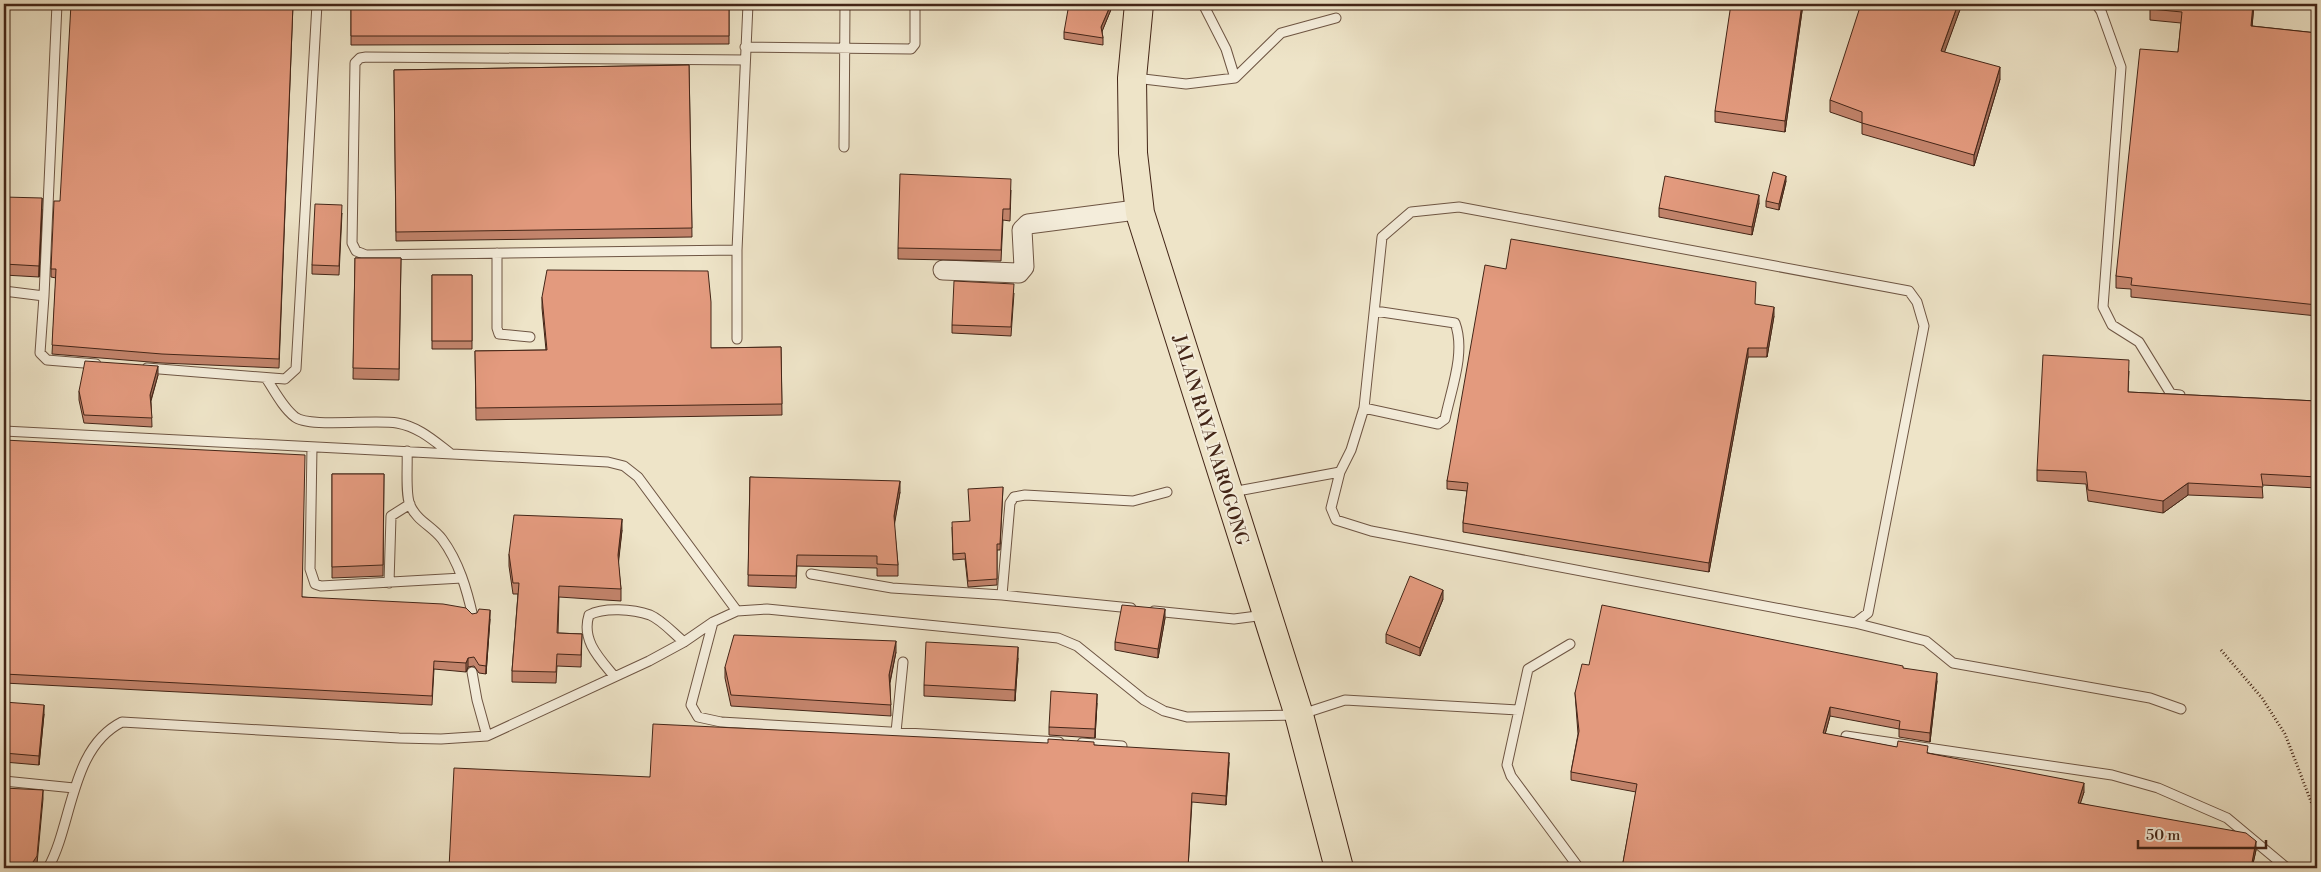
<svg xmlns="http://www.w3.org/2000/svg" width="2321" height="872" viewBox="0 0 2321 872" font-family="'Libre Bodoni',serif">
  <rect width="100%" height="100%" fill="#eee4c8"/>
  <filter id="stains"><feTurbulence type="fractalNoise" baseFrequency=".004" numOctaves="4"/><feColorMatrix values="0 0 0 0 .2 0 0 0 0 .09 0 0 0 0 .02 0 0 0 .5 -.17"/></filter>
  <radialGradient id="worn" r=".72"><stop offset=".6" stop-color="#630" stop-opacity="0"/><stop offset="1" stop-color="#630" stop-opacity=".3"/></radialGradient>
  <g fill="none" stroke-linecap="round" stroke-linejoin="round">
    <defs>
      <path id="service" d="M57,4L44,296L40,353L47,360L96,364
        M1203,4L1226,49L1235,78
        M2096,4L2101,11L2121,67L2103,307L2112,325L2139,342L2171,394L2180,395
        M745,47L911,49L915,44V4
        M1135,78L1186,84L1235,78L1281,33L1336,18
        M844,147L845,4
        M737,250L366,255L356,251L352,243L355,63L360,58L366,57L745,60
        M497,253V328L499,334L530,337
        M4,291L44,296
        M737,339V250L748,4
        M147,368L285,379L296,369L317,4
        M266,378C274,390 283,408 295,417C308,428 375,419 397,423C419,427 433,440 450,453
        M1364,408L1438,424L1445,419C1451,390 1466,352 1455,323L1375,311
        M4,431L608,462L624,466L638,477L737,611L767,609L1058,638L1077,646L1144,700L1164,711L1187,717L1299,715L1345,700L1518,710
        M312,447L310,569L315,584L321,586L462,578
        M407,451C408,465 405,494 410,505C417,521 432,526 442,539C459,562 467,590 473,617
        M1232,492L1340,472
        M811,574L892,588L1002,595L1131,608
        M389,583L391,516L410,504
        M1002,595L1010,503L1014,497L1025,495L1133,501L1167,492
        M1154,611L1234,619L1265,615
        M713,622L691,705L698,717L721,722L1059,742
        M1855,623L1868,613L1924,326L1917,302L1909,291L1459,207L1411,212L1382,237L1364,408L1351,450L1340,472L1331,508L1336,520L1371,531L1855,623L1926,641L1953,663L2150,698L2181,709
        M1570,644L1528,669L1507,765L1511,776L1579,868
        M472,672L477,700L487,736
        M614,676C599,658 581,640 589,615C604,607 633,609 650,615C662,620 674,634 684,642
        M896,732L903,662
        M1846,736L2112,775L2158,788L2227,818L2287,868
        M1082,743L1122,746
        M4,781L74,788
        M48,868C73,824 70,748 122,722L399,738L441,739L487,736L649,661L684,642L713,622L737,611"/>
      <path id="minor" d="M943,270L1019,273L1024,267L1022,230L1028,224L1128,211L1140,213"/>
      <path id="primary" d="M1139,4L1132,78L1133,153L1140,213L1299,715L1339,868"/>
    </defs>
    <use href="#service" stroke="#6e5543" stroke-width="11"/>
    <use href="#minor" stroke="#6e5543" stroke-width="21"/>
    <use href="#primary" stroke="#432517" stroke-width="30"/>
    <path stroke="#432517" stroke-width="3" stroke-dasharray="1 2.5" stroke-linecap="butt" d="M2221,650L2262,698L2285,734L2317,817"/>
    <use href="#service" stroke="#f4eddb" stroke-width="9"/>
    <use href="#minor" stroke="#f4eddb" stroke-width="19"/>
    <use href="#primary" stroke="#eee4c8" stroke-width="28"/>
  </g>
  <path fill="#c3846c" stroke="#432517" d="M293,4L279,368L162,363L52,354L56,278L51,277V269L60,201Z
    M351,4H729V44L351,45Z
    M1112,4V7L1102,31L1103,38V45L1064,39V32Z
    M1803,4L1785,132L1715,122V111Z
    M1962,4L1944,52L2000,79L1974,166L1862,134V123L1830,112V100Z
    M2254,4L2252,26L2317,33V316L2131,297V289L2116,288V276L2178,52L2181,23L2150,20V9Z
    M689,65L692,237L396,241L394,70Z
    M1786,181L1779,210L1766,207V201Z
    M1011,190L1010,221L1003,220L1001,261L898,259V248Z
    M4,197L42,209L39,277L4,275Z
    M1759,203L1752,235L1659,217V208Z
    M342,213L339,275L312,274V265Z
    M355,258H401L399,380L353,379Z
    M1506,269L1755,304L1774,316L1767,357H1748L1709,572L1463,532V523L1467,491L1447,489V481Z
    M432,275H472V349H432Z
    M1014,293L1011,336L952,333V325Z
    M542,297L711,348L781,347L782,415L476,420L475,351L546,350L542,308Z
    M2129,371L2128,392L2317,401V488L2262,485L2263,498L2188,495L2163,513L2088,501L2086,484L2037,481V470Z
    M158,375L151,401L152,427L84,423L79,400V391Z
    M4,440L303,597L472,614L490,619L486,674L479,673L474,666L468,667L466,672L434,669L432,705L4,683Z
    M332,474H384L383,576L332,578Z
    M750,477L900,492L894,524L898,565V576H877V568L797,566L796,588L748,586Z
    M1003,487L1000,550H997V585L968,587L965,559L953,560L952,527L970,521Z
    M622,530L618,562L621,589V601L559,597L558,633L582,634L581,667L557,666L556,683L512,682V671L518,594H513L509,566V554Z
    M1443,599L1420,656L1386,643V634Z
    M1165,618L1158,658L1115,650V642Z
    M896,652L890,683L891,716L731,706L725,678V667Z
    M1018,658L1015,701L924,696V685Z
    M1589,665L1903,668L1937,681L1930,742L1899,737V729L1830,716L1825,734L1928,753L2084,792L2080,803L2256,850L2252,868H1622L1636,792L1571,780V772L1578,734L1575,693Z
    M4,702L44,714L39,765L4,762Z
    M1097,703L1095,738L1049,735V727Z
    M1094,745L1229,762L1226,805L1192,802L1188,868H449L650,777Z"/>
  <path fill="#9f6c58" stroke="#432517" d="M1111,4H1112V7L1101,34V27Z
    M1802,4H1803L1785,132V121Z
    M1958,4H1962L1941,62V51Z
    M2253,4H2254L2251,38V26Z
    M2000,67V79L1974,166V155Z
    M1786,176V181L1779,210V204Z
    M1759,195V203L1752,235V227Z
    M42,198V209L39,277V266Z
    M1774,307V316L1767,357V348Z
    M1748,348V357L1709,572V563Z
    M158,366V375L150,403V395Z
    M900,481V492L894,527V516Z
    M2188,483V495L2163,513V501Z
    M622,519V530L618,567V555Z
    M1443,590V599L1420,656V648Z
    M1165,609V618L1158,658V649Z
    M490,610V619L486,674V666Z
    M896,641V652L889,686V675Z
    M1018,647V658L1015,701V690Z
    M468,658V667L466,672V663Z
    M1937,673V681L1930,742V733Z
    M1097,694V703L1095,738V729Z
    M44,705V714L39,765V756Z
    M1830,707V716L1823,742V733Z
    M1229,753V762L1226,805V796Z
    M2084,783V792L2078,811V803Z
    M43,790V799L37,864L35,868H29Z
    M2256,841V850L2252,868H2251Z"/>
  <path fill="#e39a7e" stroke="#432517" d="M71,4H293L279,359L162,354L52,345L56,269H51L54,201H60Z
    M351,4H729V36H351Z
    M1069,4H1111L1101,27L1103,38L1064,32Z
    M1731,4H1802L1785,121L1715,111Z
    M1861,4H1958L1941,51L2000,67L1974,155L1862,123V112L1830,100Z
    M2151,4H2253L2251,26L2317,33V305L2131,285L2132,278L2116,276L2140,49L2178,52L2182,12L2150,9Z
    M689,65L692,228L396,232L394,70Z
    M1773,172L1786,176L1779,204L1766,201Z
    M900,174L1011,179L1010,209H1003L1001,250L898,248Z
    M1665,176L1759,195L1752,227L1659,208Z
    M4,197L42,198L39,266L4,264Z
    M315,204L342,205L339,266L312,265Z
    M1511,239L1756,282L1755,304L1774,307L1767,348H1748L1709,563L1463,523L1468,483L1447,481L1485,265L1506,269Z
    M355,258H401L399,369L353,368Z
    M547,270L708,271L711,302V348L781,347L782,404L476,408L475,351L547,350L542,297Z
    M432,275H472V341H432Z
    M954,281L1014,284L1011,327L952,325Z
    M2043,355L2129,360L2128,392L2317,401V477L2261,474L2263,487L2188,483L2163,501L2088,490L2086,472L2037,470Z
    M85,361L158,366L150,395L152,418L84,415L79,391Z
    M4,440L305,455L302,597L443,604L466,608L472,614L477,613L479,609L490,610L486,666L479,665L474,657L468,658L466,663L434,661L432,696L4,674Z
    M332,474H384L383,565L332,567Z
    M750,477L900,481L894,516L898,565L877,564V556L797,555L796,576L748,575Z
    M1003,487L1000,544H997V579L968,581L965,553L953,554L952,522L970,521L968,489Z
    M514,515L622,519L618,555L621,589L559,586L557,633L582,634L581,655L557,654L556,672L512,671L519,583H513L509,554Z
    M1410,576L1443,590L1420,648L1386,634Z
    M1122,605L1165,609L1158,649L1115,642Z
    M1602,605L1903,666V668L1937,673L1930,733L1899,729L1900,721L1830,707L1823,733L1897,747L1898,741L1928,746L1927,753L2084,783L2078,803L2246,833L2256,841L2251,868H1622L1637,784L1571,772L1579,731L1575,693L1582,664L1589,665Z
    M734,635L896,641L889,675L891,705L731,695L725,667Z
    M926,642L1018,647L1015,690L924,685Z
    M1051,691L1097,694L1095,729L1049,727Z
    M4,702L44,705L39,756L4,753Z
    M653,724L1048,743V739L1094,742V745L1229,753L1226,796L1192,793L1188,868H449L454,768L650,777Z
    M4,788L43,790L37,856L29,868H4Z"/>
  <g text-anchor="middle" stroke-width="4" stroke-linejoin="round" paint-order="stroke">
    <g font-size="18" fill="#432517" stroke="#f4eddb">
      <text transform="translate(1211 440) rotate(73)" y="6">JALAN RAYA NAROGONG</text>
    </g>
  </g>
  <rect width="2321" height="872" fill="none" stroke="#eee4c8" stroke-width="20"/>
  <rect x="5" y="5" width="2311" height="862" fill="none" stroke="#432517" stroke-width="2.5"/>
  <rect x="10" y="10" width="2301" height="852" fill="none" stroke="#432517"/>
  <path d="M2138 840v8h128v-8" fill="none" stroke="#432517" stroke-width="2.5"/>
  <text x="2146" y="840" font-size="15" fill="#432517" stroke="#f4eddb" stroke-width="4" paint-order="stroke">50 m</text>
  <rect width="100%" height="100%" filter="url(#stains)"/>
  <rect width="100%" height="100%" fill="url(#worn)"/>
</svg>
